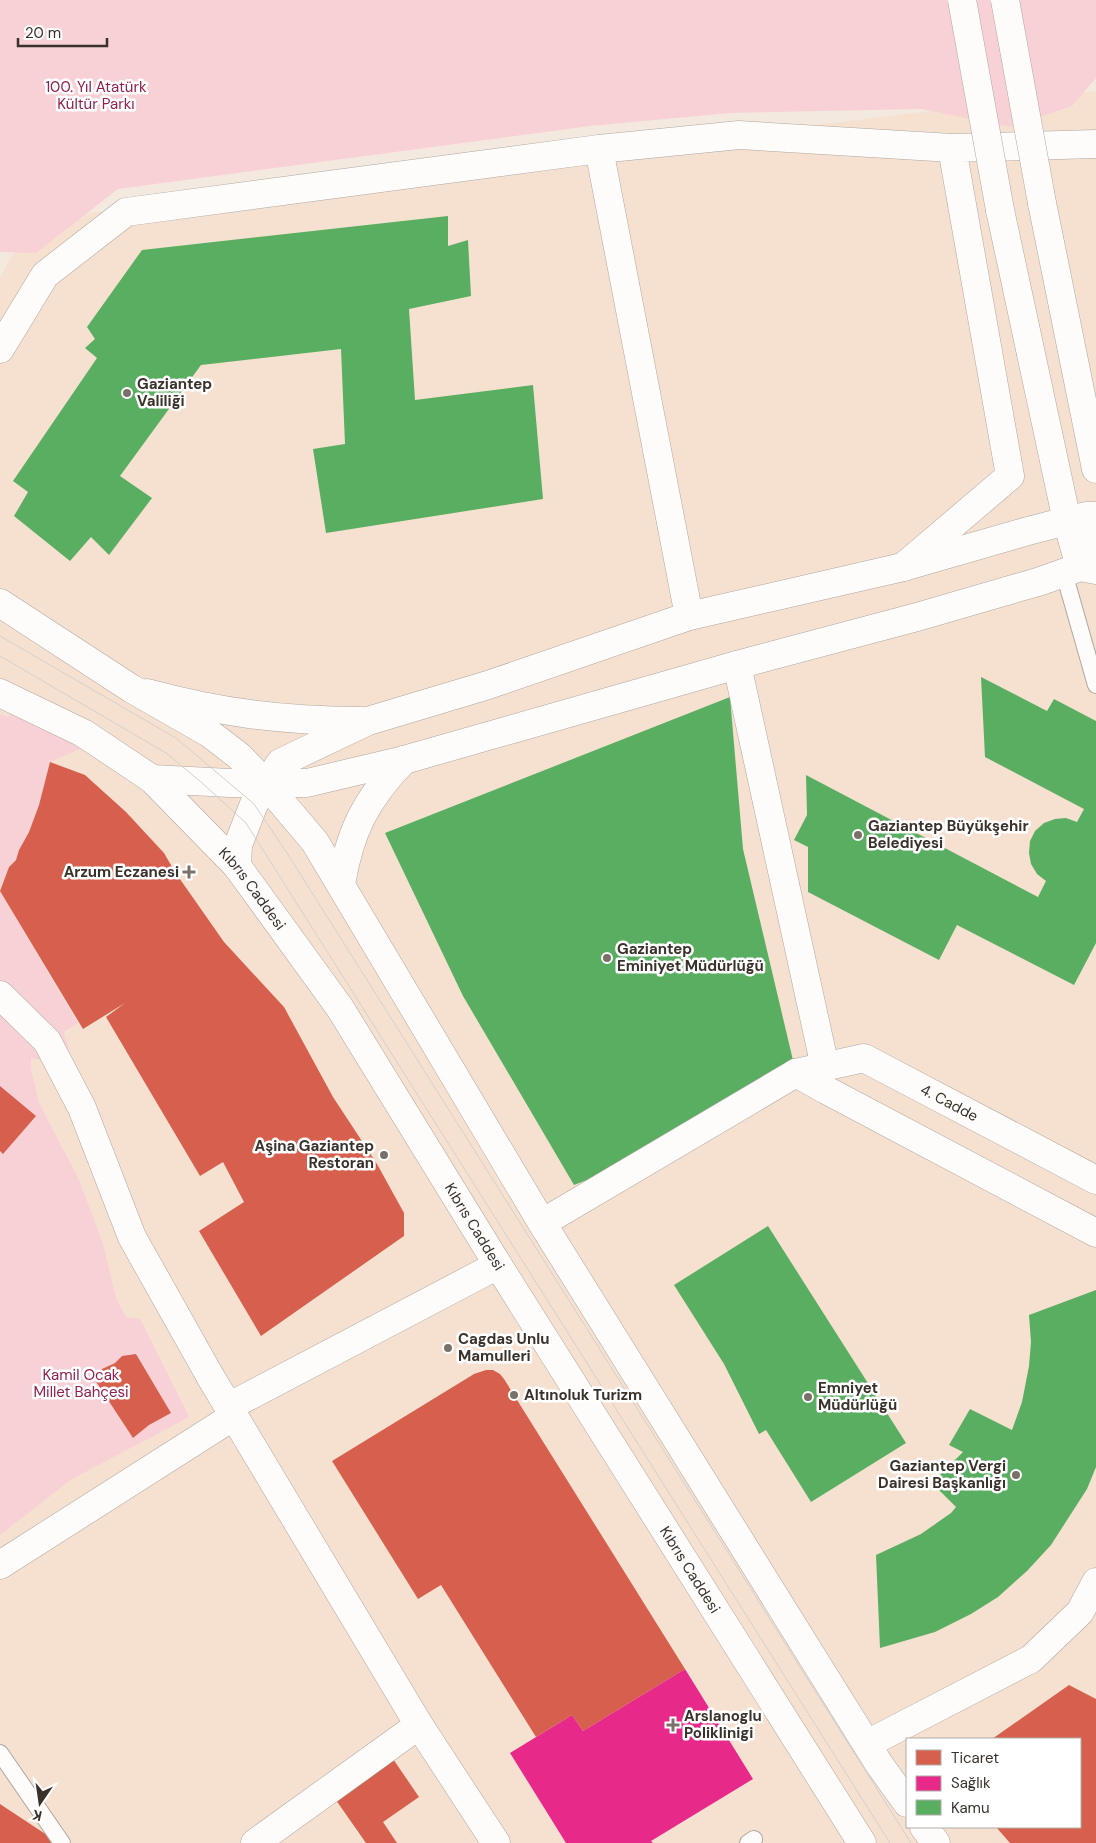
<svg xmlns="http://www.w3.org/2000/svg" width="1096" height="1843" viewBox="0 0 1096 1843" font-family="'DM Sans',sans-serif">
  <rect width="100%" height="100%" fill="#f4e9df"/>
  <path fill="#f6e1d1" fill-rule="evenodd" d="M1096,91V1843H0V277L33,220ZM907,1739H1080V1827H907Z"/>
  <path fill="#f8d1d6" d="M0,0H1096V78L1072,106L1011,127L921,109L730,113L590,126L118,189L36,253L0,252Z
    M15,711L89,741L80,749L50,762L39,805L29,832L16,860L9,867L0,889V714L7,717Z
    M0,891L78,1023L65,1031L64,1035L69,1048L65,1051L0,992Z
    M0,999L53,1062L31,1058V1068L39,1103L79,1180L103,1243L116,1298L126,1317L140,1319L189,1417L72,1479L0,1535Z"/>
  <path fill="#d6604d" d="M50,762L85,775L126,812L164,853L175,872L224,942L284,1007L333,1097L377,1164L404,1213V1236L261,1336L199,1231L244,1202L223,1162L200,1176L106,1017L125,1003L83,1029L0,891L9,867L16,860L19,850L29,832L39,805Z
    M0,1086L36,1116L3,1154L0,1151Z
    M136,1354L171,1413L149,1425L133,1438L95,1380L102,1369L115,1363L122,1356Z
    M486,1370H493L500,1374L504,1379L685,1669L583,1731L572,1715L536,1737L441,1585L418,1599L332,1461L474,1374Z
    M1069,1685L1096,1699V1843H1010L996,1827H1080V1739H992Z
    M389,1753L419,1797L383,1822L397,1843H366L331,1793Z
    M0,1804L59,1843H0Z"/>
  <path fill="#e7298a" d="M685,1669L753,1779L651,1841L653,1843H566L510,1753L572,1715L583,1731Z"/>
  <path fill="#5aae61" d="M448,216V246L468,240L471,296L409,309L415,400L533,385L543,499L326,533L313,449L345,444L341,349L201,365L120,476L152,498L109,555L91,537L70,561L14,516L28,492L13,481L97,358L85,348L95,339L87,327L142,250Z
    M981,677L1047,711L1054,699L1096,721V943L1074,985L957,925L939,960L808,892V847L794,840L807,815L806,775L1038,897L1046,881L1037,874L1031,864L1029,853L1030,841L1035,831L1044,823L1055,819L1066,818L1077,822L1084,809L985,757Z
    M730,697L743,849L796,1073L665,1150L574,1185L463,996L385,833Z
    M768,1226L906,1443L811,1502L766,1430L759,1434L724,1364L674,1285Z
    M1096,1290V1467L1087,1489L1051,1545L1027,1571L998,1597L971,1614L935,1632L880,1648L876,1555L921,1534L951,1513L956,1507L932,1483L963,1452L949,1445L970,1409L1012,1430L1022,1402L1029,1366L1031,1342L1029,1315Z"/>
  <g fill="none" stroke-linecap="round" stroke-linejoin="round">
    <defs>
      <path id="lane" d="M1064,573L1096,685
        M0,1753L62,1843
        M748,1843L754,1839"/>
      <path id="street" d="M952,148L1096,144
        M599,149L689,616
        M0,349L45,275L126,212L599,149L739,135L952,148L1010,476L903,567
        M737,665L825,1067
        M0,995L47,1041L82,1108L132,1237L210,1376L419,1725L496,1843
        M228,1407L498,1265
        M0,1565L234,1416
        M867,1744L1031,1659L1080,1612L1096,1582
        M255,1843L419,1725"/>
      <g id="secondary">
        <path d="M1042,203L1096,469"/>
        <path d="M1000,210L1067,521L1080,567"/>
        <path d="M1080,567L1096,535"/>
        <path d="M147,693C221,713 284,721 361,721"/>
        <path d="M152,779L230,783H307L404,760L737,665L917,617L1041,581L1080,567L1096,570"/>
        <path d="M237,866L238,845L254,804L280,763L368,721L488,685L689,616L903,567L1028,531L1086,516H1096"/>
        <path d="M341,884C350,831 366,799 404,760"/>
        <path id="s1" d="M796,1073L864,1058L1096,1180"/>
        <path d="M542,1223L796,1073L826,1090L1096,1233"/>
      </g>
      <g id="primary">
        <path d="M0,603L132,689L209,733L239,756L266,784L315,842L542,1223L879,1764L907,1803"/>
        <path id="s2" d="M0,693L83,733L152,779L237,866L340,1008L498,1265L862,1843"/>
        <path d="M924,1827L936,1843"/>
      </g>
    </defs>
    <use href="#lane" stroke="#afa69f" stroke-width="18"/>
    <use href="#street" stroke="#afa69f" stroke-width="29"/>
    <use href="#secondary" stroke="#afa69f" stroke-width="29"/>
    <use href="#primary" stroke="#afa69f" stroke-width="29"/>
    <use href="#lane" stroke="#fdfcfa" stroke-width="16"/>
    <use href="#street" stroke="#fdfcfa" stroke-width="28"/>
    <use href="#secondary" stroke="#fdfcfa" stroke-width="28"/>
    <use href="#primary" stroke="#fdfcfa" stroke-width="28"/>
    <path stroke="#d3d0cc" stroke-width="1" d="M0,636L176,738L254,804L287,853L911,1843
      M0,656L166,753L201,782L246,823L890,1843"/>
    <defs>
      <path id="secondary-bridge" d="M962,0L1000,210
        M1005,0L1042,203"/>
    </defs>
    <use href="#secondary-bridge" stroke="#afa69f" stroke-width="29" stroke-linecap="butt"/>
    <use href="#secondary-bridge" stroke="#fdfcfa" stroke-width="28"/>
  </g>
  <g fill="#7a7169" stroke="#fff" stroke-width="2">
    <circle cx="127" cy="393" r="5"/>
    <circle cx="858" cy="835" r="5"/>
    <path d="M186.5 864.5h5v5h5v5h-5v5h-5v-5h-5v-5h5z"/>
    <circle cx="607" cy="958" r="5"/>
    <circle cx="384" cy="1155" r="5"/>
    <circle cx="448" cy="1348" r="5"/>
    <circle cx="514" cy="1395" r="5"/>
    <circle cx="808" cy="1397" r="5"/>
    <circle cx="1016" cy="1475" r="5"/>
    <path d="M670.5 1717.5h5v5h5v5h-5v5h-5v-5h-5v-5h5z"/>
  </g>
  <g text-anchor="middle" stroke-width="5" stroke-linejoin="round" paint-order="stroke">
    <g font-size="15" fill="#911e4d" stroke="#fff">
      <text x="96" y="92">100. Yıl Atatürk<tspan x="96" dy="17">Kültür Parkı</tspan></text>
      <text x="81" y="1380">Kamil Ocak<tspan x="81" dy="17">Millet Bahçesi</tspan></text>
    </g>
    <g font-size="15" font-weight="bold" fill="#39312a" stroke="#fff" text-anchor="start">
      <text x="137" y="389">Gaziantep<tspan x="137" dy="17">Valiliği</tspan></text>
      <text x="868" y="831">Gaziantep Büyükşehir<tspan x="868" dy="17">Belediyesi</tspan></text>
      <text x="179" y="877" text-anchor="end">Arzum Eczanesi</text>
      <text x="617" y="954">Gaziantep<tspan x="617" dy="17">Eminiyet Müdürlüğü</tspan></text>
      <text x="374" y="1151" text-anchor="end">Aşina Gaziantep<tspan x="374" dy="17">Restoran</tspan></text>
      <text x="458" y="1344">Cagdas Unlu<tspan x="458" dy="17">Mamulleri</tspan></text>
      <text x="818" y="1393">Emniyet<tspan x="818" dy="17">Müdürlüğü</tspan></text>
      <text x="524" y="1400">Altınoluk Turizm</text>
      <text x="1006" y="1471" text-anchor="end">Gaziantep Vergi<tspan x="1006" dy="17">Dairesi Başkanlığı</tspan></text>
      <text x="684" y="1721">Arslanoglu<tspan x="684" dy="17">Poliklinigi</tspan></text>
    </g>
    <g font-size="15" fill="#39312a" stroke="#fff">
      <text dy="5" stroke="none"><textPath href="#s2" startOffset="324">Kıbrıs Caddesi</textPath></text>
      <text dy="5" stroke="none"><textPath href="#s1" startOffset="166">4. Cadde</textPath></text>
      <text dy="5" stroke="none"><textPath href="#s2" startOffset="729">Kıbrıs Caddesi</textPath></text>
      <text dy="5" stroke="none"><textPath href="#s2" startOffset="1134">Kıbrıs Caddesi</textPath></text>
    </g>
  </g>
  <rect x="906" y="1738" width="175" height="90" fill="#ffffff" stroke="#b0adaa"/>
  <rect x="916" y="1750" width="25" height="15" fill="#d6604d" stroke="#b0adaa"/>
  <text x="951" y="1763" font-size="15" fill="#39312a">Ticaret</text>
  <rect x="916" y="1776" width="25" height="15" fill="#e7298a" stroke="#b0adaa"/>
  <text x="951" y="1788" font-size="15" fill="#39312a">Sağlık</text>
  <rect x="916" y="1800" width="25" height="15" fill="#5aae61" stroke="#b0adaa"/>
  <text x="951" y="1813" font-size="15" fill="#39312a">Kamu</text>
  <g transform="translate(40 1803) rotate(193)" stroke="#ffffff" stroke-width="4" paint-order="stroke">
  <path d="M0-4L9 19L0 12L-9 19Z" fill="#39312a"/>
  <text y="-8" font-size="14" font-weight="bold" text-anchor="middle" fill="#39312a">K</text>
  </g>
  <path d="M18 38v8h89v-8" fill="none" stroke="#39312a" stroke-width="2.5"/>
  <text x="25" y="38" font-size="15" fill="#39312a" stroke="#ffffff" stroke-width="4" paint-order="stroke">20 m</text>
</svg>
